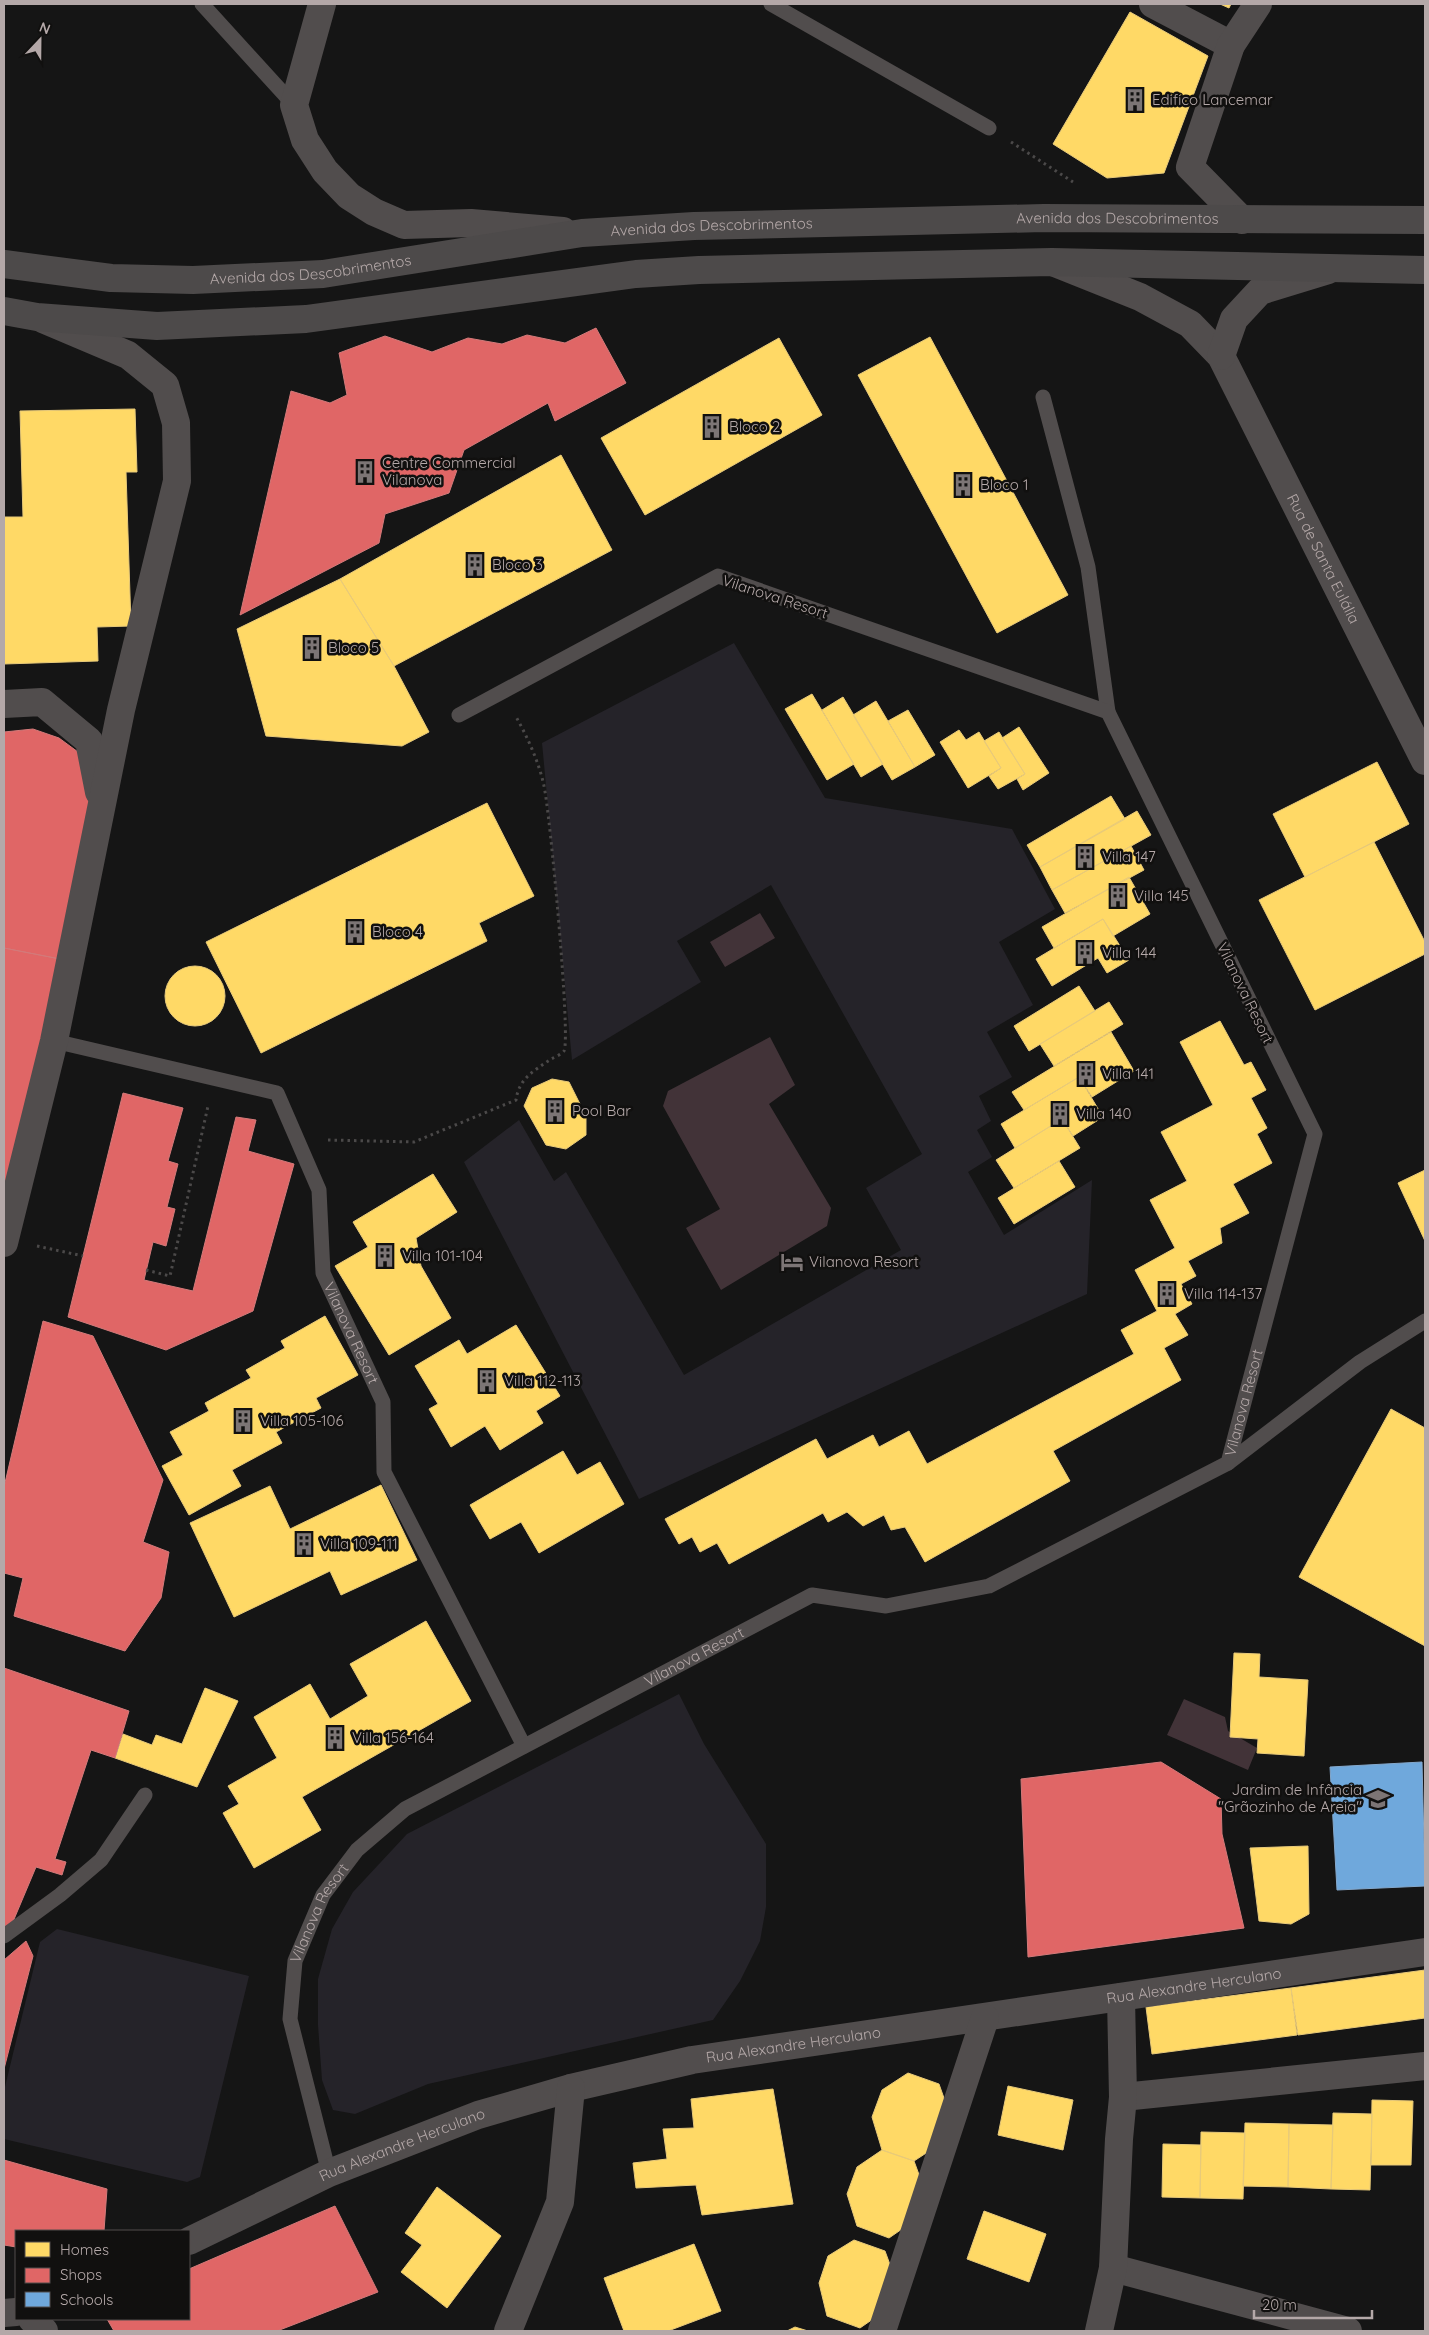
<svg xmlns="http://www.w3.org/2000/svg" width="1429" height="2335" viewBox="0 0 1429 2335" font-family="Quicksand,sans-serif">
  <rect width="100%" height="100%" fill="#151515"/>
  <path fill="#252329" d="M734,643L825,798L1012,829L1055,909L999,942L1033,1005L987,1032L1012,1077L979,1096L991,1121L977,1130L992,1157L968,1172L1004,1235L1092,1180L1087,1294L639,1499L464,1162L519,1120L554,1181L566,1172L684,1375L901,1250L866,1188L922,1154L771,885L677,941L701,982L572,1060L542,743Z
    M679,1694L704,1744L766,1844V1907L760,1941L740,1981L713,2020L428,2084L355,2114L333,2110L322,2080L318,2025V1979L332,1929L353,1892L407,1834Z
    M57,1929L249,1976L200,2177L187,2182L4,2139V2091L40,1942Z"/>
  <path fill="#423338" d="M760,913L775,938L725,967L710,942Z
    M770,1037L795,1085L769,1104L831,1208L827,1226L721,1290L686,1228L720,1209L663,1106L668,1091Z
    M1184,1699L1225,1717L1228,1731L1257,1748L1248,1770L1167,1735Z"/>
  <path fill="#ffd966" stroke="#e8ca7a" d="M1220,4H1231L1229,8Z
    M1130,12L1208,56L1164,173L1107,178L1053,144Z
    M930,337L1068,595L997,633L858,375Z
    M779,338L822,415L645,515L601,438Z
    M135,409L137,472H126L131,626L97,627L98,661L4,664V517H23L20,411Z
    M561,455L612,550L394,666L340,579Z
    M340,579L394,666L429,732L402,746L266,736L237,629Z
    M812,694L854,764L827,780L785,709Z
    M843,697L883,764L861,777L822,710Z
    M876,701L915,767L892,780L853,715Z
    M908,710L935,755L915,767L888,721Z
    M1019,727L1049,773L1023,790L1017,779L1025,774L1002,738Z
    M959,730L966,740L979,732L1001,768L968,788L940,742Z
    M999,732L1025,774L998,789L989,776L1001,768L984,741Z
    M1377,762L1409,824L1305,877L1273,814Z
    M1111,796L1125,819L1040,867L1027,845Z
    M487,803L534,896L479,923L487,941L261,1053L206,942Z
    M1137,811L1151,835L1052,890L1040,867Z
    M1374,842L1425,942V954L1315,1010L1259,900Z
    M1131,846L1144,870L1065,913L1052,890Z
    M1129,877L1150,914L1113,936L1103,919L1054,948L1042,927Z
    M1103,919L1129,960L1107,973L1098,958L1052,986L1036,959Z
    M165 996a30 30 0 1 1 60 0a30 30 0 1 1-60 0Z
    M1079,986L1095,1011L1029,1051L1014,1026Z
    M1109,1002L1123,1024L1054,1066L1040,1044Z
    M1220,1021L1244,1065L1251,1062L1266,1090L1251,1098L1267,1128L1257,1134L1272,1163L1233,1184L1249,1213L1220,1228L1222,1243L1188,1261L1196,1276L1181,1284L1192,1304L1175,1314L1188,1335L1164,1348L1181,1380L1053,1451L1070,1481L925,1562L905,1527L891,1530L884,1515L863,1526L847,1512L828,1522L823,1513L729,1564L717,1543L700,1552L692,1537L679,1544L665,1519L816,1439L827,1459L873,1435L879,1447L909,1431L927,1464L1134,1354L1121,1330L1157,1311L1135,1270L1175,1248L1150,1200L1187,1181L1161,1132L1213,1105L1180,1042Z
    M1111,1032L1134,1071L1092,1097L1079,1077L1024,1110L1012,1092Z
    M1079,1077L1103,1117L1073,1136L1062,1119L1015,1148L1001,1124Z
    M552,1079L569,1082L586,1116V1135L566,1149L546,1145L524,1106L532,1088Z
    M1062,1119L1080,1148L1014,1188L996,1160Z
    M1059,1161L1075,1187L1014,1224L998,1198Z
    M1425,1170V1241L1398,1183Z
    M433,1174L457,1212L416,1238L421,1266L451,1318L389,1355L335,1266L368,1247L353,1222Z
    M325,1316L358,1375L316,1398L321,1408L276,1432L282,1443L232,1470L241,1486L189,1515L162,1466L183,1455L170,1432L209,1411L205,1403L251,1378L246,1370L285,1348L281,1341Z
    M516,1325L560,1396L536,1411L543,1423L500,1450L485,1426L451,1447L429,1409L438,1404L415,1366L459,1340L467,1354Z
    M1391,1409L1425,1428V1646L1299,1577Z
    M563,1451L577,1475L600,1462L624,1504L539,1553L521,1522L490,1539L470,1505Z
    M381,1485L417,1560L341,1595L330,1571L234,1617L190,1523L270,1486L290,1529Z
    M426,1621L471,1701L302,1797L321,1830L254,1868L223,1813L239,1804L228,1786L277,1758L254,1717L310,1684L330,1719L368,1696L350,1664Z
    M1234,1653L1260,1654L1259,1677L1308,1680L1304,1756L1257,1753L1258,1739L1230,1737Z
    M205,1688L238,1701L197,1787L115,1758L123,1734L152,1745L156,1735L182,1744Z
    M1308,1846L1309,1914L1291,1924L1259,1921L1250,1848Z
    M1425,1970V2018L1298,2035L1291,1988Z
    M1291,1988L1297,2035L1152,2054L1146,2007Z
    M908,2073L939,2084L950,2115L940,2144L914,2161L882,2150L872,2117L882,2090Z
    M1008,2086L1073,2100L1063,2150L998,2135Z
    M773,2089L793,2204L702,2215L696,2185L636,2188L633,2163L667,2159L663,2129L694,2128L691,2099Z
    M1372,2100L1413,2101L1411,2165H1371Z
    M1333,2113L1372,2114L1370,2190L1331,2189Z
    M1245,2123L1289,2124L1288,2187L1243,2186Z
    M1289,2124L1333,2125L1331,2189L1288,2187Z
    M1201,2132L1245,2133L1243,2199L1200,2198Z
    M1163,2144L1201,2145L1200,2198L1162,2197Z
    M882,2150L914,2161L925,2191L915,2220L889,2238L857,2226L847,2194L857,2167Z
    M437,2187L501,2236L447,2308L401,2272L422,2245L405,2233Z
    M984,2211L1046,2234L1029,2282L967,2259Z
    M854,2240L885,2251L896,2281L886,2310L860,2328L827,2316L819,2283L828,2256Z
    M694,2244L721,2311L668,2331H624L604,2278Z
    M795,2327L808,2331H787Z"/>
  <path fill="#e06666" stroke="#d37a7a" d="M596,328L626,383L555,421L548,403L464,450L449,493L385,514L379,543L240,615L291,391L330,403L347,395L339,353L385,336L432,352L468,338L502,344L527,335L565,343Z
    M33,729L59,738L78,752L97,802L60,959L4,948V732Z
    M4,948L60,959L4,1214Z
    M123,1093L183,1108L168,1161L178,1164L167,1207L175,1209L166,1246L153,1242L144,1280L193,1291L236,1117L256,1120L248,1151L294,1164L253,1311L166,1350L68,1317Z
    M43,1321L93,1336L163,1480L143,1542L169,1552L161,1598L125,1651L14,1616L23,1578L4,1573V1487Z
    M4,1668L129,1711L115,1758L91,1750L55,1859L66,1862L62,1875L36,1867L12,1924L4,1926Z
    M1161,1762L1221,1799L1222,1834L1244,1928L1028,1957L1021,1779Z
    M26,1941L33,1956L4,2069V1960Z
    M4,2160L107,2189L104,2231H16V2247L4,2245Z
    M335,2206L378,2292L277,2331H114L107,2319H189V2269Z"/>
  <path fill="#6fa8dc" stroke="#84a8cc" d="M1422,1762L1425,1886L1337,1890L1330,1767Z"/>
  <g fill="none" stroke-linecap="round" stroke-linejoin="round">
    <path stroke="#4b4949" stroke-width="3" stroke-dasharray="2.5 4" stroke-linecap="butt" d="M1011,142L1073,182
      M328,1140L414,1142L516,1100C519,1078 534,1071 551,1059C555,1057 562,1054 564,1051C571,1038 550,813 544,786C539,762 527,736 515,715
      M37,1246L83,1256
      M146,1270L170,1276L208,1106"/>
    <g stroke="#514d4d" stroke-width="15">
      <path d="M202,4L294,105"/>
      <path d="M771,4L989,128"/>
      <path d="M1043,397L1088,567L1108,712"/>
      <path id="s1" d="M54,1041L277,1093L319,1190L323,1273L383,1402L384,1472L524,1746"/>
      <path d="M1228,1463L1360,1362L1425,1321"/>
      <path d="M4,1936L60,1895L101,1860L145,1795"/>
      <path id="s2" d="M329,2173L290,2019L295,1961L323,1895L357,1850L405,1809L812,1595L886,1606L989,1586L1228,1463L1315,1134L1108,712L718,576L459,715"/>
    </g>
    <g stroke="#514d4d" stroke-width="28">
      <path d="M322,4L294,105L305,140L325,171L349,196L374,212L404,225L471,223L563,231"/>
      <path d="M1153,4L1231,45"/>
      <path d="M1242,220L1190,167L1231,45L1258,4"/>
      <path id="s3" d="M1055,263L1140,297L1190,324L1221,356L1425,761"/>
      <path d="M1221,356L1234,319L1260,291L1328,270"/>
      <path d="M4,704L42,702L89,741L99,792"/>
      <path d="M4,1243L54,1041L121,710L177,481L176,423L165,385L128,355L43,319"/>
      <path d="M1123,2097L1425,2066"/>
      <path id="s4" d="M189,2241L329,2173L478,2115L571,2088L692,2060L1425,1952"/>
      <path d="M1113,2268L1348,2331"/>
      <path d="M4,2313L16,2312"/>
      <path d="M32,2319L44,2331"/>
      <path d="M508,2331L560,2202L571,2088"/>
      <path d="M882,2331L985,2018"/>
      <path d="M1099,2331L1113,2268L1119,2139L1123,2097L1121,1997"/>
    </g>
    <g stroke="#4d4a4a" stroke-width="28">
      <path id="s5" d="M4,264L111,278L193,280L323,274L582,233L694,226L1044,218L1425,220"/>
      <path d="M4,311L37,317L157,326L306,319L636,274L699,270L1052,262L1425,270"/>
    </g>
  </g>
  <defs>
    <symbol id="building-bare" viewBox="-9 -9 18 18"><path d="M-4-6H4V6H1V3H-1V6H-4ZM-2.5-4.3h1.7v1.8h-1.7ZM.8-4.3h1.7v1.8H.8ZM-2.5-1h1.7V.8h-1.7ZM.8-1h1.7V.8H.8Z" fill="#7c7575" stroke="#11100f" stroke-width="2.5" paint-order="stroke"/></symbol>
    <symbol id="hotel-bare" viewBox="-9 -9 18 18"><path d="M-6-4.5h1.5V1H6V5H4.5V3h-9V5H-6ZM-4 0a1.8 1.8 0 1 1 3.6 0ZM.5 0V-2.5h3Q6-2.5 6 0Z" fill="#7c7575" stroke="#11100f" stroke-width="2.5" paint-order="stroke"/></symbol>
    <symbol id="school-bare" viewBox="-9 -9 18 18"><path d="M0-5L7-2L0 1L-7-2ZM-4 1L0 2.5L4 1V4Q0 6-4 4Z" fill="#7c7575" stroke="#11100f" stroke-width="2.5" paint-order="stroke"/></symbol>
  </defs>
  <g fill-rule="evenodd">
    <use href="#building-bare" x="1119" y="84" width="32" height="32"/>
    <use href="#building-bare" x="696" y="411" width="32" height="32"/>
    <use href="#building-bare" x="349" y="456" width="32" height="32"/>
    <use href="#building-bare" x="947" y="469" width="32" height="32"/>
    <use href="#building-bare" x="459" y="549" width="32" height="32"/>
    <use href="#building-bare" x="296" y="632" width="32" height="32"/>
    <use href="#building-bare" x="1069" y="841" width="32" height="32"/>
    <use href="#building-bare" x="1102" y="880" width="32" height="32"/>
    <use href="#building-bare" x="339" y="916" width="32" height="32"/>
    <use href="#building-bare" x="1069" y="937" width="32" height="32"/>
    <use href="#building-bare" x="1070" y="1058" width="32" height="32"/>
    <use href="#building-bare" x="539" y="1095" width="32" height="32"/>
    <use href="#building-bare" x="1044" y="1098" width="32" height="32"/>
    <use href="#building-bare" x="369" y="1240" width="32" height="32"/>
    <use href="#hotel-bare" x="776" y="1246" width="32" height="32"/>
    <use href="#building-bare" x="1151" y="1278" width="32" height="32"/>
    <use href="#building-bare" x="471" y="1365" width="32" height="32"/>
    <use href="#building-bare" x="227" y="1405" width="32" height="32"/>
    <use href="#building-bare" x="288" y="1528" width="32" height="32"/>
    <use href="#building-bare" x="319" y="1722" width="32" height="32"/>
    <use href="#school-bare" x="1362" y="1783" width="32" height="32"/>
  </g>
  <g text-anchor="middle" stroke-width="5" stroke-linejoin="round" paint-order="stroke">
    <g font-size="15" fill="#b4a8a8" stroke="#11100f" text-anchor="start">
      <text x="1152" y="105">Edifico Lancemar</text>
      <text x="729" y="432">Bloco 2</text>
      <text x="382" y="468">Centre Commercial<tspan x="382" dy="17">Vilanova</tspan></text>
      <text x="980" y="490">Bloco 1</text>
      <text x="492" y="570">Bloco 3</text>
      <text x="328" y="653">Bloco 5</text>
      <text x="1102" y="862">Villa 147</text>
      <text x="1134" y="901">Villa 145</text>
      <text x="372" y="937">Bloco 4</text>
      <text x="1102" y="958">Villa 144</text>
      <text x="1102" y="1079">Villa 141</text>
      <text x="572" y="1116">Pool Bar</text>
      <text x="1076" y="1119">Villa 140</text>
      <text x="402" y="1261">Villa 101-104</text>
      <text x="809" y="1267">Vilanova Resort</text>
      <text x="1184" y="1299">Villa 114-137</text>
      <text x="504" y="1386">Villa 112-113</text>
      <text x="260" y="1426">Villa 105-106</text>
      <text x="320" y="1549">Villa 109-111</text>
      <text x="352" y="1743">Villa 156-164</text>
      <text x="1362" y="1795" text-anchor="end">Jardim de Infância<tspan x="1362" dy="17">"Grãozinho de Areia"</tspan></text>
    </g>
    <g font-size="15" fill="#b4a8a8" stroke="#11100f">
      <text dy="5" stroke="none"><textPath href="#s5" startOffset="1118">Avenida dos Descobrimentos</textPath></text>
      <text dy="5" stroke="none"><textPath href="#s5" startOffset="712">Avenida dos Descobrimentos</textPath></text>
      <text dy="5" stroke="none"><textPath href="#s5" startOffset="308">Avenida dos Descobrimentos</textPath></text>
      <text dy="5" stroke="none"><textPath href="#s3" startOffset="420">Rua de Santa Eulália</textPath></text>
      <text transform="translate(775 597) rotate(18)" y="5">Vilanova Resort</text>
      <text transform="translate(1245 993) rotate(64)" y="5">Vilanova Resort</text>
      <text dy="5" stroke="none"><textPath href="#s1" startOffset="484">Vilanova Resort</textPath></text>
      <text dy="5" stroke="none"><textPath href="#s2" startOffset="1379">Vilanova Resort</textPath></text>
      <text dy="5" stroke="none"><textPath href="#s2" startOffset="735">Vilanova Resort</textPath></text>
      <text dy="5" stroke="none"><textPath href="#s2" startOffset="271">Vilanova Resort</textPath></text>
      <text dy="5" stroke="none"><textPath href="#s4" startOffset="1044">Rua Alexandre Herculano</textPath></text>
      <text dy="5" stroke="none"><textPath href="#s4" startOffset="639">Rua Alexandre Herculano</textPath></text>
      <text dy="5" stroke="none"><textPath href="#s4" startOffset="234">Rua Alexandre Herculano</textPath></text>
    </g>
  </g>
  <rect width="1429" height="2335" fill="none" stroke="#b4a8a8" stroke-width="10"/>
  <rect x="15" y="2230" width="175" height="90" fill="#11100f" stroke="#524d4c"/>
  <rect x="25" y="2242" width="25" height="15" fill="#ffd966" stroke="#524d4c"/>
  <text x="60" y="2255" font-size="15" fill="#b4a8a8">Homes</text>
  <rect x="25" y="2268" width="25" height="15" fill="#e06666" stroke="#524d4c"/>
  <text x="60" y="2280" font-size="15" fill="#b4a8a8">Shops</text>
  <rect x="25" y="2292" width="25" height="15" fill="#6fa8dc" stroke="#524d4c"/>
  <text x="60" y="2305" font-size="15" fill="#b4a8a8">Schools</text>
  <g transform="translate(40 40) rotate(22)" stroke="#11100f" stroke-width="4" paint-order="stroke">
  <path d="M0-4L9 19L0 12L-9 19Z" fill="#b4a8a8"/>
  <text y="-8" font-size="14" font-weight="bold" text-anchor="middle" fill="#b4a8a8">N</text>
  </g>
  <path d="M1254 2310v8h118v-8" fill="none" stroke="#b4a8a8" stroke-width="2.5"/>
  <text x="1262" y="2310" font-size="15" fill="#b4a8a8" stroke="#11100f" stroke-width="4" paint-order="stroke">20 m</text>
</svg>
